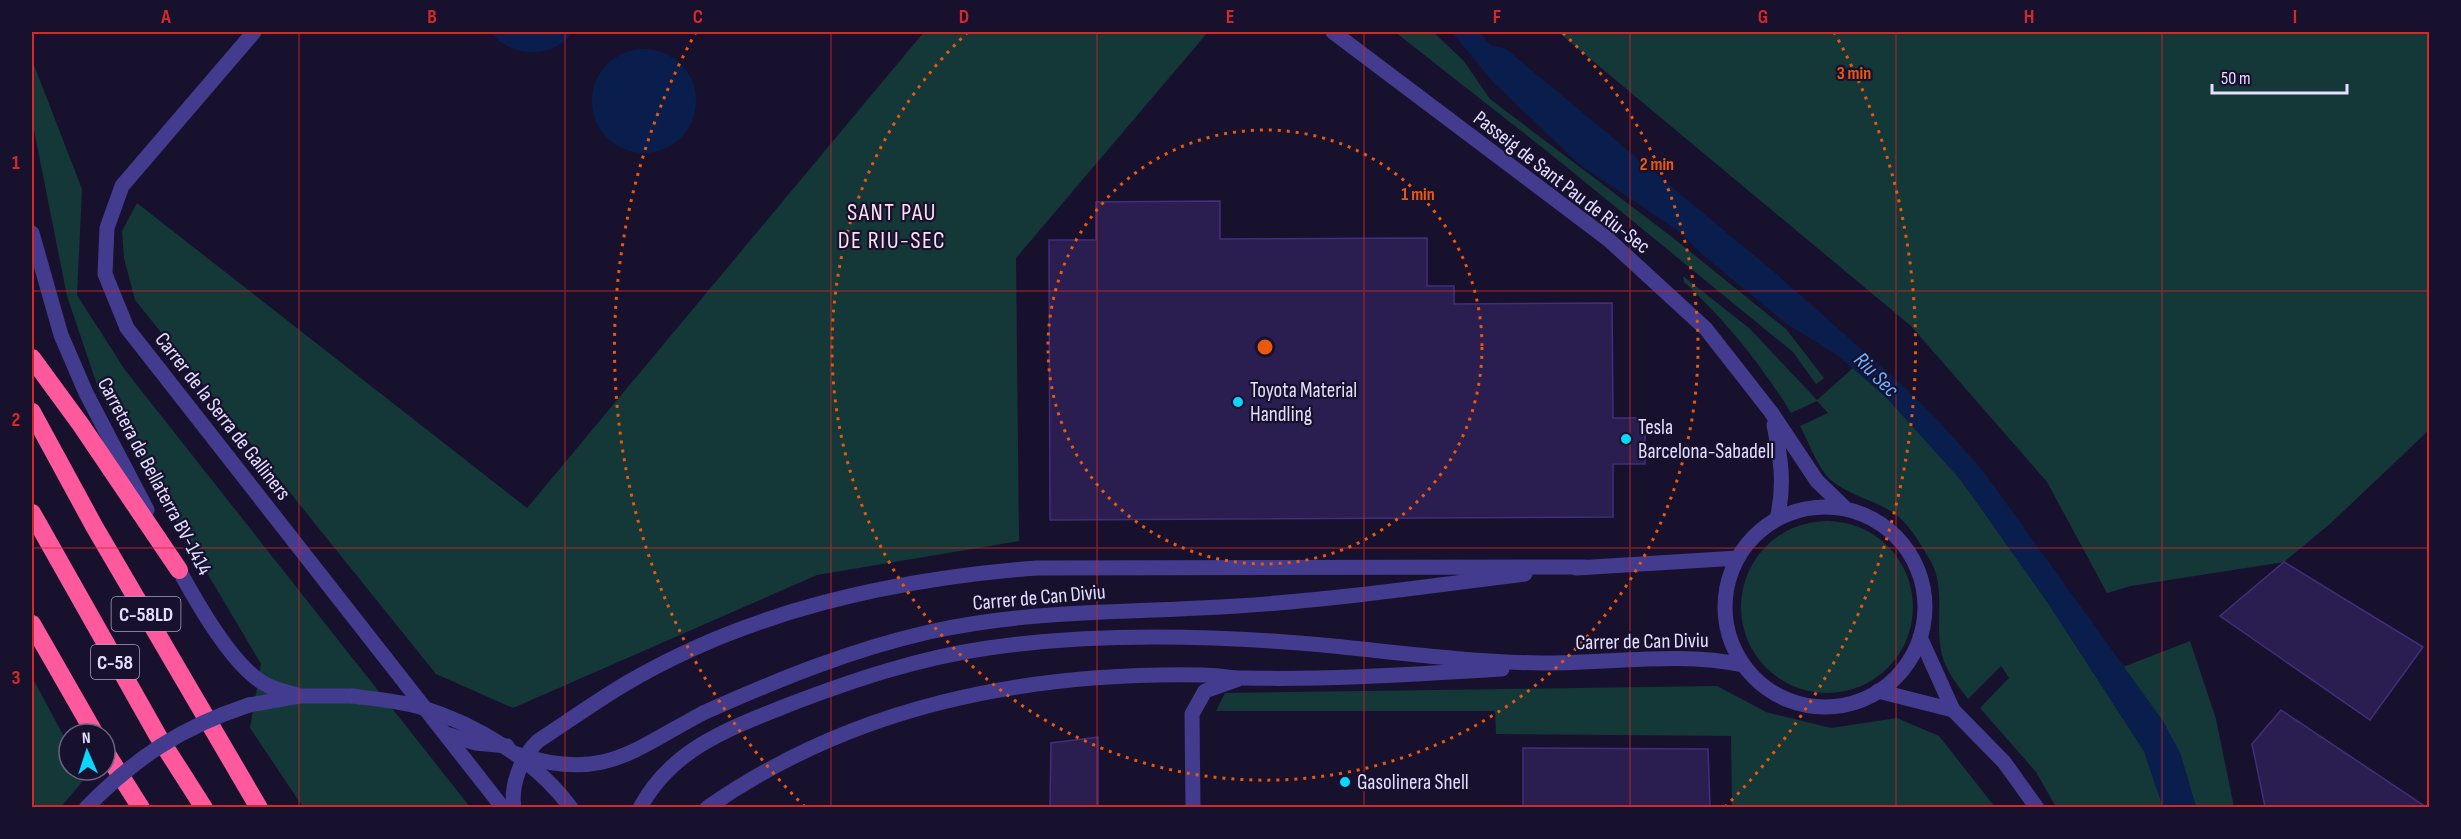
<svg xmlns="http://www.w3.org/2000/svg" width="2461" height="839" viewBox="0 0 2461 839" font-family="'Sofia Sans Condensed',sans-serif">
  <rect width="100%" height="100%" fill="#18112e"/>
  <path fill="#143738" d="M924,32H1208L1016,258L1019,541L817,575L513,708L436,674L135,300L124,258L122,231L137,203L527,508Z
    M1395,32H1433L1463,60L1490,99L1672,237L1786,329L1824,378L1816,384L1793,352L1558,160Z
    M1558,32H2429V430L2330,524L2284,562L2131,586L2107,593L2047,482L1911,326Z
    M32,60L82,189L77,295L125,370L470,807H303L250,728L261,664L99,391L67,296L32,120Z
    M1683,276L1749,328L1817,400L1853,368L1887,398L1961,480L2048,603L2144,751L2163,807H2056L2036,772L1980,708L2009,678L2001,666L1968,699C1958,686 1946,671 1942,655C1934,625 1947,589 1930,560C1922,547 1913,530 1901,519C1882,501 1853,498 1832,481C1818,469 1809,443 1800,426L1828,413L1817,401L1791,413C1761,364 1726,321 1684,282Z
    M1741 607a86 86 0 1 1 172 0a86 86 0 1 1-172 0Z
    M2190,641L2216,719L2234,807H2196L2180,753L2123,667Z
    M32,677L69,746V770H82L86,777L61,807H36L32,797Z
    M1717,686L1766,712L1831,728L1897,718L1939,736L1995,807H1732L1731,736L1496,734L1495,711H1216L1225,693Z"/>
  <path fill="#0a1e4e" d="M490,32H573C552,60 511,58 490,32Z
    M1452,32H1480L1490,45L1506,49L1774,272L1904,387L1944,427L1983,471L2163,721L2180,753L2196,807H2163L2144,751L2048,603L1961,480L1887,398L1837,355L1787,324L1704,256L1677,230L1579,164L1494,83Z
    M592 101a52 52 0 1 1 104 0a52 52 0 1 1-104 0Z"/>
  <path fill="#2a1d4f" stroke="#422e7c" stroke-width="1.5" d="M1220,201V239L1427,238V286H1454V304L1612,303L1613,418H1645V464H1613V517L1050,520L1049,240H1096V202Z
    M2284,562L2423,647L2370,720L2220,616Z
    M2281,710L2426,807H2265L2252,744Z
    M1098,737V807H1050L1051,743Z
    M1523,748L1708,749L1710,807H1523Z"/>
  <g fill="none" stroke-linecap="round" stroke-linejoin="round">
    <path stroke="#433b8e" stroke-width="15" d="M254,32L122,186L107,228L105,274L127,328L503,808
      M1333,32L1609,240L1706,329L1771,412L1817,481L1846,509
      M1774,425C1781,459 1785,485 1777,519
      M1725 607a100 100 0 1 1 200 0a100 100 0 1 1-200 0Z
      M1576,568L1738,558
      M1920,637L1953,710L2004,762L2037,808
      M1878,691L1953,710
      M703,713C777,680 850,650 929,632C1030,609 1134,613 1237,606C1333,600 1430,586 1525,574
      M446,734L476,743L507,746
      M514,808C510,785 522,756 538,741C567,722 595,702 625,684C750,610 894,579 1037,568L1584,567
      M640,808C671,749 730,728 788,705C853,680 919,658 988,648C1098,632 1212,635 1323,645C1395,652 1468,662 1541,663C1605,664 1681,651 1743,665
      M707,808C854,705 1026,672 1203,675C1216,675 1230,678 1244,678C1330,680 1416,674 1502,669
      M1193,808L1192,714L1205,691L1236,680"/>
    <path stroke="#433b8e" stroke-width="15" d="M32,233L61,335L86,393L147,510
      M174,561C192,594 231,666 265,684C275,690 289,692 300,696
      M249,705L300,696H352"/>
    <path stroke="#ff599e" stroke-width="18" d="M32,358L81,425L179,570
      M32,412L94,526L259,808
      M32,513L158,736L204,808
      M32,624L95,734
      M105,751L141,808"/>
    <path stroke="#433b8e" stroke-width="15" d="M516,754C603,782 630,752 703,713"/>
    <path stroke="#433b8e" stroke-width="15" d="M352,696C375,699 398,701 420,707C476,724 536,760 571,808
      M86,808C136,757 182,727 249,705"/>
  </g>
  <path fill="none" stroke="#d62828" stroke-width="1.5" stroke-opacity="0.55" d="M299,32V808M565,32V808M831,32V808M1097,32V808M1364,32V808M1630,32V808M1896,32V808M2162,32V808M32,291H2430M32,548H2430"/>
  <g fill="none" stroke="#e8590c" stroke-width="3" stroke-dasharray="3 6">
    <circle cx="1265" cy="347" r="217"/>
    <path d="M1563 33A433 433 0 1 1 967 33"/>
    <path d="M805 807A650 650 0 0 1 696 32M1834 32A650 650 0 0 1 1725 807"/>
  </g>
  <g fill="#0ad7ff" stroke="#18112e" stroke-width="2">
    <circle cx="1238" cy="402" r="6"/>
    <circle cx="1626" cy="439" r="6"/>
    <circle cx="1345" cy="782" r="6"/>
  </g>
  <g text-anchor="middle" stroke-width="4.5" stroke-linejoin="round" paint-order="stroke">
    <g fill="#18112e" stroke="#a7a0c0" stroke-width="1.5">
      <rect x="111.5" y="597" width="69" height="34" rx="4.5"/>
      <rect x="91" y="645" width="48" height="34" rx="4.5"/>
    </g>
    <g font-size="20" font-weight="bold" fill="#e4deff">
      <text x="146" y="621">C-58LD</text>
      <text x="115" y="669">C-58</text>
    </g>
    <g font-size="21" fill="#e4deff" stroke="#18112e">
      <text transform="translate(1562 182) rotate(38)" y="7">Passeig de Sant Pau de Riu-Sec</text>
      <text transform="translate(223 416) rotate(52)" y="7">Carrer de la Serra de Galliners</text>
      <text transform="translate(155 476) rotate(62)" y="7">Carretera de Bellaterra BV-1414</text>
      <text transform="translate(1039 597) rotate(-5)" y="7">Carrer de Can Diviu</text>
      <text transform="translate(1642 641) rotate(-1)" y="7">Carrer de Can Diviu</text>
    </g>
    <g font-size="21" fill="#e4deff" stroke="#18112e" text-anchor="start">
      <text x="1250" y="397">Toyota Material<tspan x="1250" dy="24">Handling</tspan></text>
      <text x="1638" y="434">Tesla<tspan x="1638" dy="24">Barcelona-Sabadell</tspan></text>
      <text x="1357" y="789">Gasolinera Shell</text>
    </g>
    <g font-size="22" font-style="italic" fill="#6cb2ff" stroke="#18112e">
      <text transform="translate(1877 374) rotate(45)" y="8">Riu Sec</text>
    </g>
    <g font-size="24" letter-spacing="1.5" fill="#ffe0f2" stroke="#18112e">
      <text x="892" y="220">SANT PAU<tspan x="892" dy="28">DE RIU-SEC</tspan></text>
    </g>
  </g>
  <circle cx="1265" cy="347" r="9" fill="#e8590c" stroke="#18112e" stroke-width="3"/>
  <g font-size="18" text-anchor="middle" font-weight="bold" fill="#e8590c" stroke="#18112e" stroke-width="4.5" stroke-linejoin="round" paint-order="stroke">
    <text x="1854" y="79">3 min</text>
    <text x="1657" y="170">2 min</text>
    <text x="1418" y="200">1 min</text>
  </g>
  <rect width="2461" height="839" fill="none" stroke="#18112e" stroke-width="66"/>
  <g transform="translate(87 752) rotate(357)"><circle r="28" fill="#18112e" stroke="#6a6382" stroke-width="1.5"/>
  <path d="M0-4.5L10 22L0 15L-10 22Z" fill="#0ad7ff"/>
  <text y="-9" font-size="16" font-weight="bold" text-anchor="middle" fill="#e4deff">N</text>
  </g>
  <path d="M2212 84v9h135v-9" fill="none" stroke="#e4deff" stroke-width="3"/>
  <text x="2221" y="84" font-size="18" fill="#e4deff" stroke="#18112e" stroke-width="4.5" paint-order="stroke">50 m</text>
  <rect x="33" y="33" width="2395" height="773" fill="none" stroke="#d62828" stroke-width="2"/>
  <g font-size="20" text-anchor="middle" font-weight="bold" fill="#d62828">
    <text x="166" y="23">A</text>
    <text x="432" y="23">B</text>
    <text x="698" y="23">C</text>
    <text x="964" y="23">D</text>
    <text x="1230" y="23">E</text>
    <text x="1497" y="23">F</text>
    <text x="1763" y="23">G</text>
    <text x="2029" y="23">H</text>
    <text x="2295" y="23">I</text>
    <text x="16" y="169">1</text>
    <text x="16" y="426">2</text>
    <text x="16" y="684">3</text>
  </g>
</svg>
